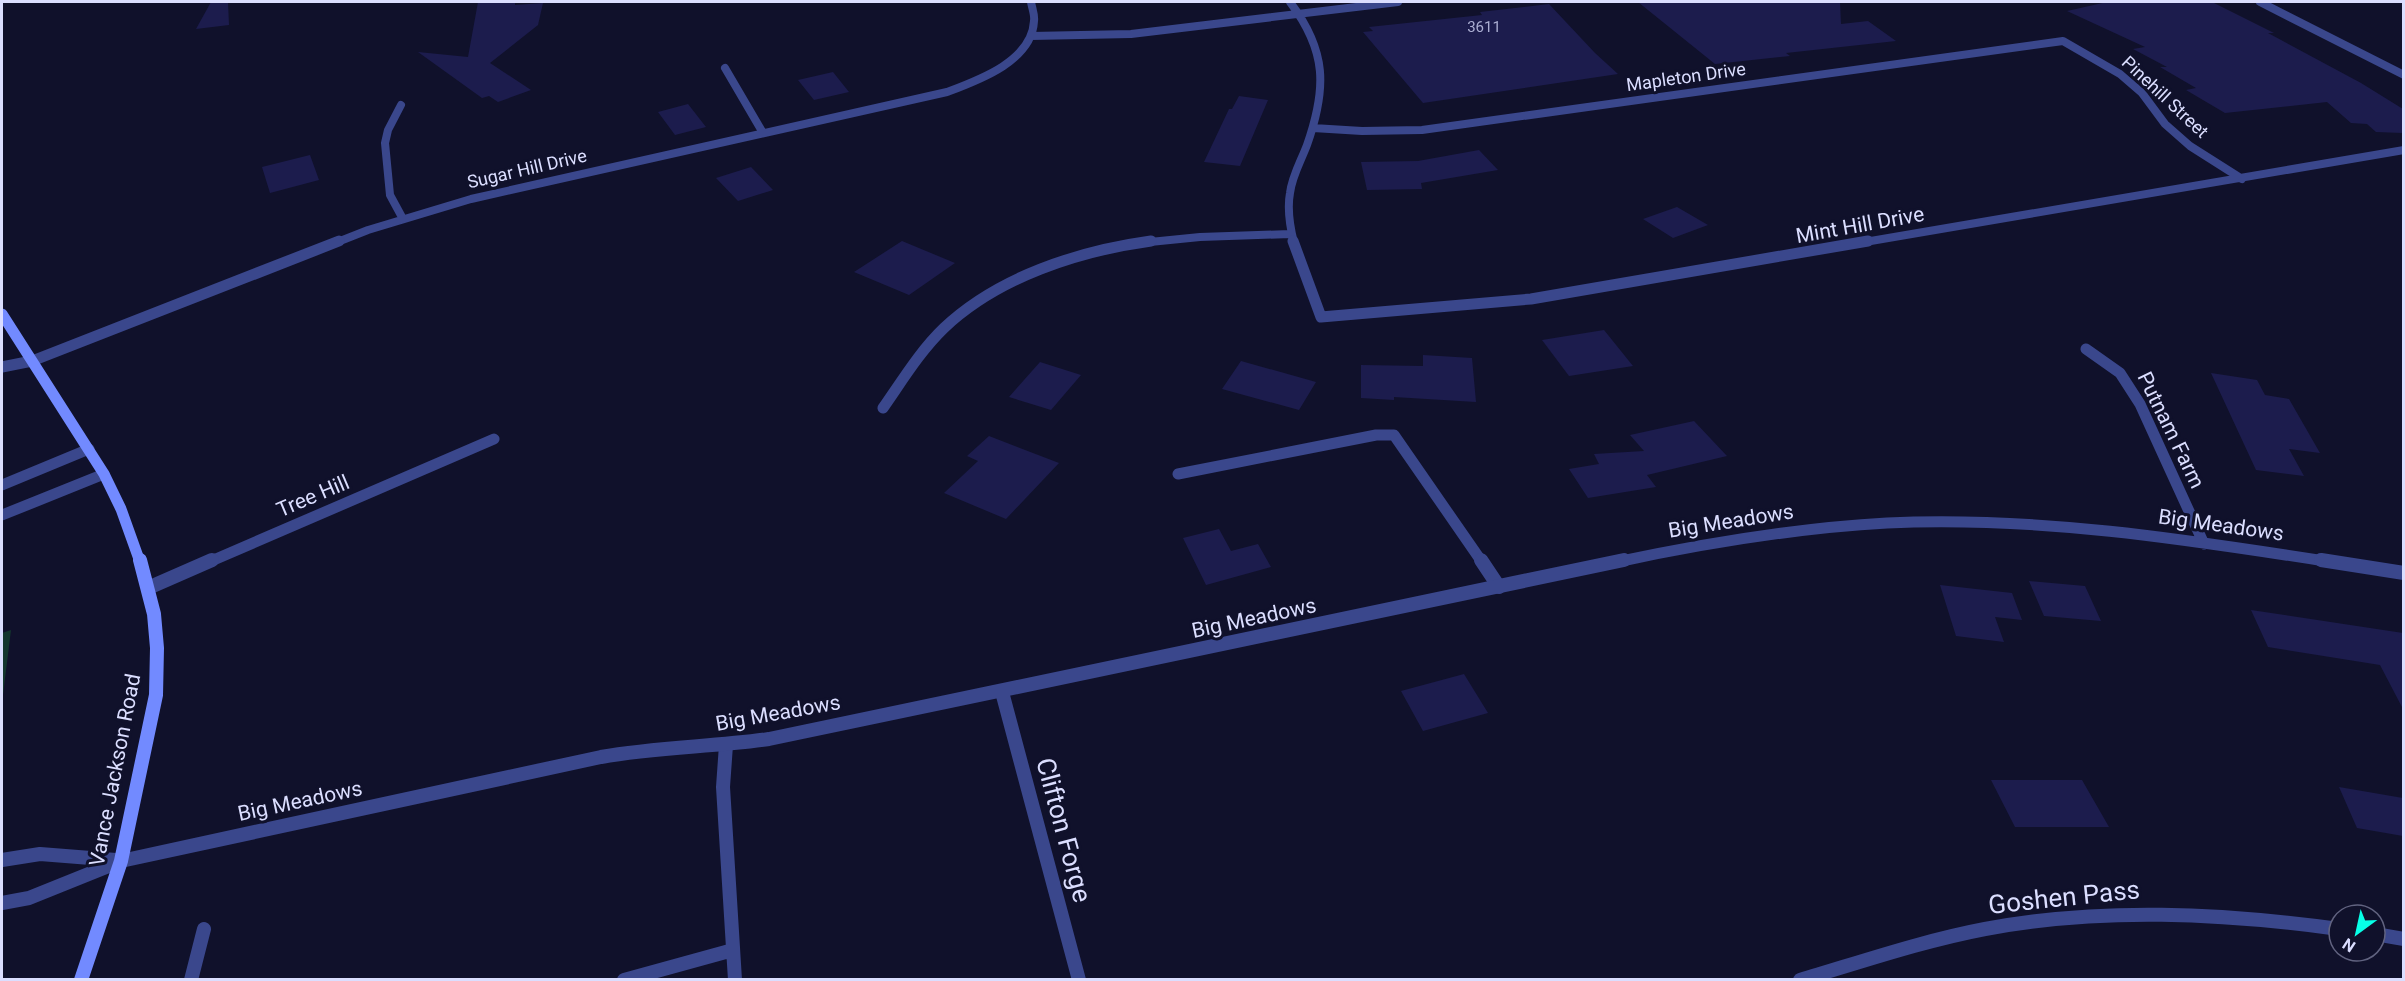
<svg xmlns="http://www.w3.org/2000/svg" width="2405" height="981" viewBox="0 0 2405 981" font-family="Roboto,sans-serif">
  <rect width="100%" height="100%" fill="#10112b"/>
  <path fill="#13362e" d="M11,630L2,703V633Z"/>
  <path fill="#1c1c4d" d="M211,2H228L229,25L196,29Z
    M478,2H515V5L543,3L538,25L490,63L531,90L498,102L489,96L482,98L418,52L468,57Z
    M1638,2H1840L1841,24L1868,21L1896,41L1786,53L1790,56L1715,64Z
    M2107,2H2212L2274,33H2268L2361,83L2403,109V133L2376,132L2367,124L2351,123L2327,102L2225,113L2186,90L2196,88L2160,67H2167L2133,49L2145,47L2067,11Z
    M1549,4L1595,53L1618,74L1423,103L1363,32L1373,31L1369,27L1482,15L1480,12Z
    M833,72L849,92L814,100L798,80Z
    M1239,96L1268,100L1240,166L1204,162L1229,109H1232Z
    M688,104L706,127L675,135L658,112Z
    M1479,150L1498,170L1421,183L1422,189L1367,190L1361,162L1418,161Z
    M310,155L319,180L270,193L262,167Z
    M751,167L773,190L738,201L716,178Z
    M1677,207L1708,225L1673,238L1643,219Z
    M902,241L955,263L909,295L854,272Z
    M1604,330L1633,366L1569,376L1542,340Z
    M1423,355L1472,358L1476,402L1394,397V400L1361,398V365L1423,366Z
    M1241,361L1316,382L1299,410L1222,389Z
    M1040,362L1081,375L1051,410L1009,397Z
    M2211,373L2257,380L2265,395L2289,399L2320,453L2289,449L2304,476L2256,470Z
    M1694,421L1727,456L1647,475L1656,487L1588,498L1569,469L1599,464L1594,454L1644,451L1630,435Z
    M989,436L1059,463L1006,519L944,493L978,461L967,456Z
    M1219,529L1231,551L1258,544L1271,567L1206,585L1183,538Z
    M2029,581L2085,586L2101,621L2044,616Z
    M1940,585L2012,593L2022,620L1995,617L2004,642L1956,636Z
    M2251,610L2403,633V709L2380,665L2268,647Z
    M1464,674L1488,713L1423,731L1401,691Z
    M1991,780H2082L2109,827H2015Z
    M2339,787L2403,798V836L2357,828Z"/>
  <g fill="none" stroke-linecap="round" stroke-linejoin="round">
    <path stroke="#3a478c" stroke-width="11" d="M2,367L32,361
      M1178,474L1376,435H1394L1482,562"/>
    <path stroke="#3a478c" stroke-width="14" d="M1481,560L1499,587
      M726,745L723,787L735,980
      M191,980L204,929
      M624,980L733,950"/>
    <path stroke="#3a478c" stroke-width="8" d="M1290,2C1327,51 1327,88 1307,145C1301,161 1292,176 1290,193C1287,209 1290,227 1294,243
      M2260,2L2404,75
      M1031,36L1131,34L1398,2
      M725,68L763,133
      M401,105L388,130L385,143L390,195L403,219
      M1313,128L1362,131L1422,130L2063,41L2120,74L2142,93L2165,124L2190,146L2242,179
      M335,243L368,230L471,199L947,92C979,80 1032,61 1034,21C1035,15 1032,8 1031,2
      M1140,243L1200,237L1290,234
      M1859,243L2404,150"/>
    <path stroke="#3a478c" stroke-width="11" d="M1293,241L1321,317L1531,299L1868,241
      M2086,349L2120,373L2140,404L2204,544
      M32,361L339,241
      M883,408C902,381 920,351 944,328C998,277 1078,251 1151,241
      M2,485L89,449
      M2,515L104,474
      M209,562L494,439
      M1617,562C1706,543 1797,528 1887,523C2036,516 2184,539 2331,562"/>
    <path stroke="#3a478c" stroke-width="14" d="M2321,560L2404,573
      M148,588L212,560
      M1002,692L1079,980
      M2,860L40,854L116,860
      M2,903L29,898L121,861L601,757C657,747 713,747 769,739L1624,560
      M2375,934L2404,939
      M1800,980C1861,962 1922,941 1985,929C2102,907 2221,913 2339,929"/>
    <path stroke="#728aff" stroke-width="11" d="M2,314L104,474L121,509L140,562"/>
    <path stroke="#728aff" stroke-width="14" d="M81,980L121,861L156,695L157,648L154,614L140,560"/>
  </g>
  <g text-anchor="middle" stroke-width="6" stroke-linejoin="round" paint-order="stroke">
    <g font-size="15" fill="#abaed2">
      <text x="1484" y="32">3611</text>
    </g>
    <g font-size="18" fill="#dbdeff" stroke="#10112b">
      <text transform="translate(1686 77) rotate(-8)" y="6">Mapleton Drive</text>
      <text transform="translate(2165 97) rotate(43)" y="6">Pinehill Street</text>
      <text transform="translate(527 169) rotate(-13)" y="6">Sugar Hill Drive</text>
    </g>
    <g font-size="21" fill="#dbdeff" stroke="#10112b">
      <text transform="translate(1860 225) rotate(-10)" y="7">Mint Hill Drive</text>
      <text transform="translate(2171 430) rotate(64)" y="7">Putnam Farm</text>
      <text transform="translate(313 496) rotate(-23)" y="7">Tree Hill</text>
      <text transform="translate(1731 521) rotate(-9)" y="7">Big Meadows</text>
      <text transform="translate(2221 525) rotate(8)" y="7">Big Meadows</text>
      <text transform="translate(1254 618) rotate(-12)" y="7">Big Meadows</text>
      <text transform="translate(778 713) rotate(-10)" y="7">Big Meadows</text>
      <text transform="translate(115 770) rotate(-79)" y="7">Vance Jackson Road</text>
      <text transform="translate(300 801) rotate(-12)" y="7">Big Meadows</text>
    </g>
    <g font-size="26" fill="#dbdeff" stroke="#10112b">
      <text transform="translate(1064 830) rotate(75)" y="9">Clifton Forge</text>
      <text transform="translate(2064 897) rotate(-6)" y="9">Goshen Pass</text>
    </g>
  </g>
  <rect width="2405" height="981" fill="none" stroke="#dbdeff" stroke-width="6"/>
  <g transform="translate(2357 933) rotate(213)"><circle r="28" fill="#10112b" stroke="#616380" stroke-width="1.5"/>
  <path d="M0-4.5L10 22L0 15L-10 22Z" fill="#07ffe7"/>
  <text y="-9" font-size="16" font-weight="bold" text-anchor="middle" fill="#dbdeff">N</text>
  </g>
</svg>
